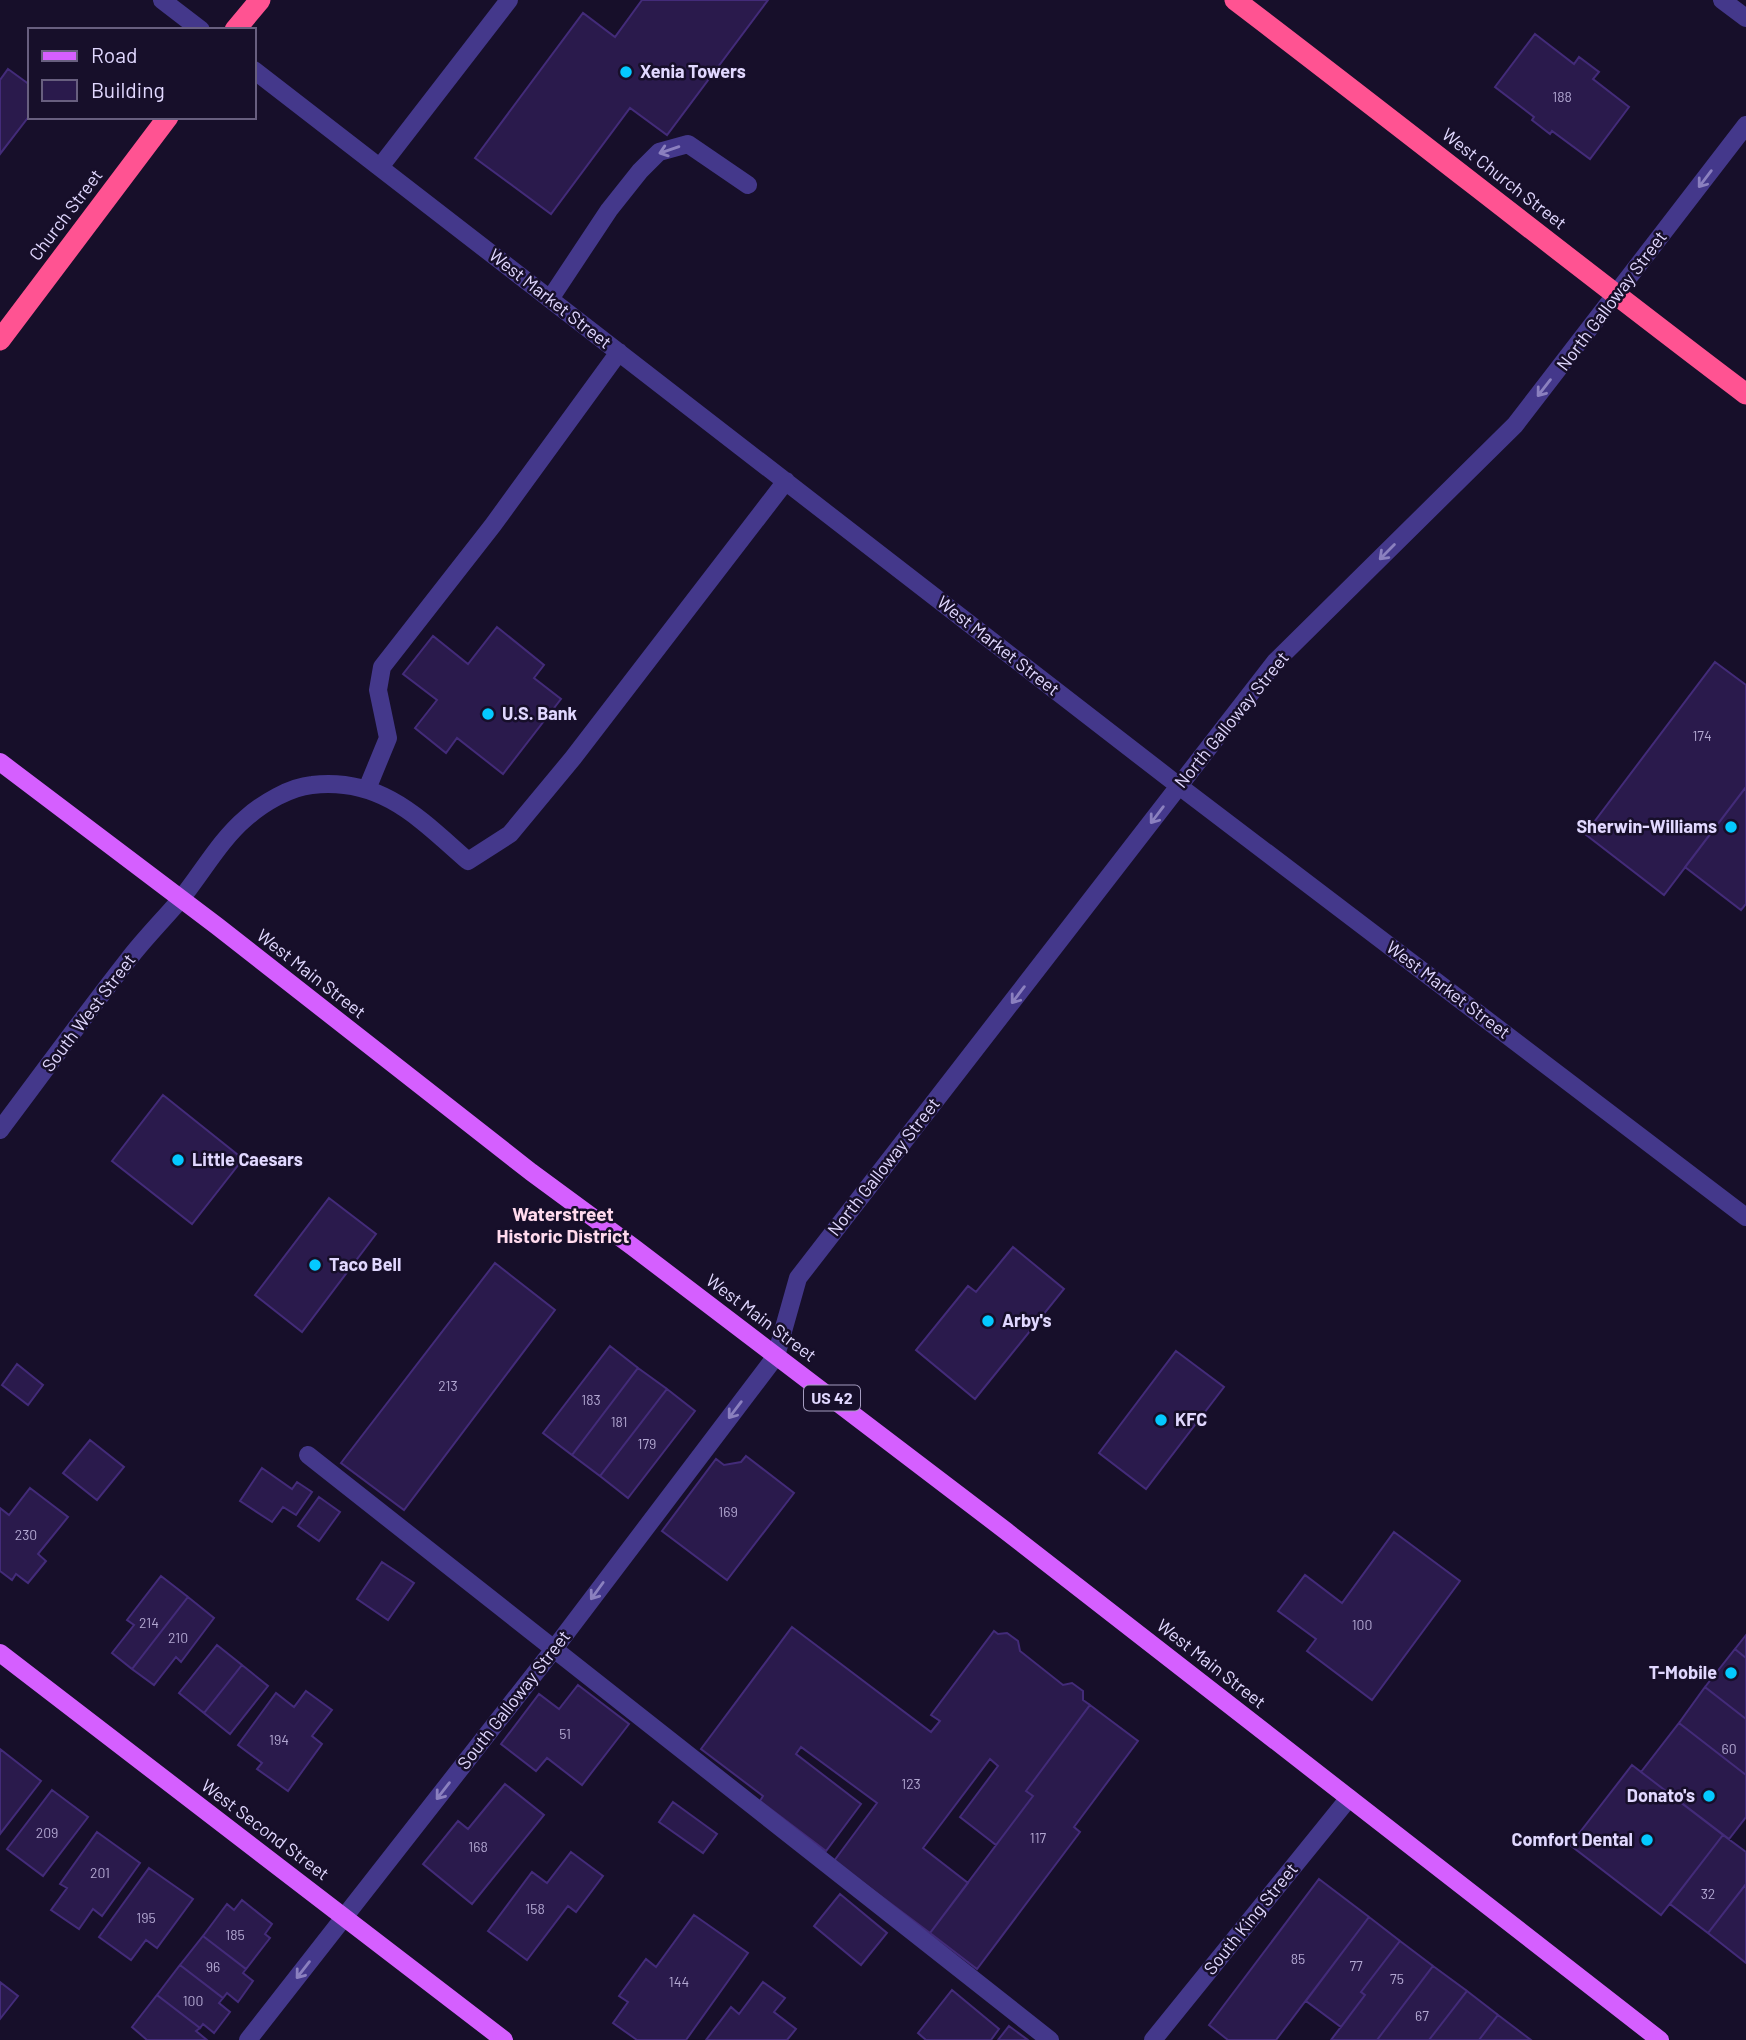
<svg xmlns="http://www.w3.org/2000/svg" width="1746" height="2040" viewBox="0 0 1746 2040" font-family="Barlow,sans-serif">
  <rect width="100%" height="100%" fill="#170f2a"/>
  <path fill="#2a1a4c" stroke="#432b79" stroke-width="2" d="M642,0H768L667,135L630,108L551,214L475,158L583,13L615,37Z
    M1535,34L1574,64L1579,57L1599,72L1593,79L1629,107L1590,159L1552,131L1550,134L1532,120L1534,117L1495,87Z
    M8,69L30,85V115L0,154V80Z
    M497,627L544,665L534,678L561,699L503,774L457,738L446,753L415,728L437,700L403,674L433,636L468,664Z
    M1715,662L1746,685V787L1664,895L1585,834Z
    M1746,787V904L1741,910L1685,867Z
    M163,1095L243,1159L192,1224L112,1161Z
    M329,1198L376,1234L302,1332L255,1295Z
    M1013,1247L1064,1289L975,1399L916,1350L968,1286L976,1292Z
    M495,1263L555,1310L404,1510L341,1463Z
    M610,1346L638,1368L572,1455L543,1433Z
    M1176,1351L1224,1387L1146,1489L1099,1453Z
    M17,1364L43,1385L28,1405L2,1385Z
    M638,1368L667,1389L600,1476L572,1455Z
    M667,1389L695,1411L628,1498L600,1476Z
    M90,1440L124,1467L97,1500L63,1473Z
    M746,1456L794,1493L727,1580L662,1531L716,1459L724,1465L741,1462Z
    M262,1468L292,1489L297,1482L312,1492L296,1515L283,1507L272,1522L240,1501Z
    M30,1488L68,1517L38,1554L46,1561L28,1583L16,1574L12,1580L0,1571V1508L9,1515Z
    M319,1497L340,1512L319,1541L298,1526Z
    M1394,1532L1460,1581L1372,1700L1307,1651L1316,1639L1278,1611L1305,1575L1342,1603Z
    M382,1562L414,1583L388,1620L357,1599Z
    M161,1576L188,1597L132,1669L112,1653L134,1625L127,1620Z
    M188,1597L214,1618L181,1662L176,1657L154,1685L132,1669Z
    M792,1627L931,1732L940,1721L931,1715L994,1631L998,1634L1007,1633L1018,1641L1020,1651L1063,1685L1072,1683L1083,1691V1700L1090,1705L1026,1791L1033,1796L996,1845L960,1817L998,1766L990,1759L923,1848L968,1883L930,1933L834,1861L877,1803L801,1747L796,1754L861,1804L826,1851L760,1801L763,1796L701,1749Z
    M1746,1635V1658L1735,1649Z
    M217,1645L242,1665L204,1713L179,1693Z
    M1735,1649L1746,1658V1719L1705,1687Z
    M242,1665L268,1686L230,1734L204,1713Z
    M578,1685L629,1724L582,1785L547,1758L536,1771L501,1744L539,1694L559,1709Z
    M1705,1687L1746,1719V1775L1679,1723Z
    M306,1691L332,1710L312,1736L322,1744L288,1791L257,1769L262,1763L238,1745L276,1693L294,1707Z
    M1090,1705L1138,1741L1074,1827L1080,1832L977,1969L930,1933L1033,1796L1026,1791Z
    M1679,1723L1746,1775V1817L1729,1839L1641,1772Z
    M0,1749L41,1781L0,1834Z
    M1632,1765L1723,1835L1661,1915L1570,1845Z
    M505,1784L544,1815L472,1904L423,1864L458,1821L468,1829Z
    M52,1790L88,1817L43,1876L7,1849Z
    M673,1802L717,1834L703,1853L659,1822Z
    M97,1832L140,1863L102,1916L93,1909L79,1929L51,1910L67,1888L60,1884Z
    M1723,1835L1746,1852V1884L1708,1933L1670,1904Z
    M571,1852L603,1876L576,1912L568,1906L527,1960L488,1931L532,1872L547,1883Z
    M149,1868L193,1899L157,1948L146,1940L131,1960L99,1937Z
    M1319,1879L1369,1917L1276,2040H1228L1209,2025Z
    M1746,1884V1963L1708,1933Z
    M840,1894L887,1933L861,1965L814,1926Z
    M242,1900L272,1924L265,1934L270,1938L246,1969L203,1936L227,1904L234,1910Z
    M694,1915L748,1953L686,2040H637L613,2023L628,2002L619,1996L646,1959L656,1967Z
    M1369,1917L1400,1941L1361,1992L1365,1995L1341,2027L1306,2001Z
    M203,1936L246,1969L243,1973L253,1981L238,2002L227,1993L223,1998L180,1965Z
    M1400,1941L1433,1966L1377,2040H1331L1365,1995L1361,1992Z
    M180,1965L223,1998L219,2003L230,2012L214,2033L203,2024L200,2028L157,1995Z
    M1433,1966L1467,1991L1429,2040H1377Z
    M0,1982L18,1996L0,2019Z
    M763,1982L785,1998L774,2012L796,2029L787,2040H706L731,2007L739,2014Z
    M952,1990L999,2029L991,2040H926L918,2033Z
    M1467,1991L1498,2015L1479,2040H1429Z
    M157,1995L200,2028L196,2031L207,2040H147L132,2027Z
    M1498,2015L1531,2040H1479Z
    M1009,2026L1028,2040H998Z"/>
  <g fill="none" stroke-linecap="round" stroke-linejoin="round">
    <path stroke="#44388b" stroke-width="18" d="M162,0L201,30
      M1722,0L1746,18
      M254,70L1179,786L1746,1217
      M380,167L509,0
      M550,299L609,210L640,171L659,152L688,144L748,185
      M367,789L388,738L378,690L382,667L493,525L619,352
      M0,1130C43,1073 84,1016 128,960C144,939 163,920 180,900C202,873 220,840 246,818C263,803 290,787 312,785C382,777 420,819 468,861L510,834L573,758L786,481
      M308,1455L1050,2040
      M248,2040L554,1649L776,1356L798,1278L1275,662L1515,425L1746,125
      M1153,2040L1349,1798"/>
    <path stroke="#d55fff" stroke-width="18" d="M0,762L217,926L531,1172L633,1247L1006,1531L1660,2040
      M0,1653L504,2040"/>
    <path stroke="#ff5392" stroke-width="21" d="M1235,0C1406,130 1574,264 1746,394
      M235,30L260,0
      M0,340L168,117"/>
  </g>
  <defs><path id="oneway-shaft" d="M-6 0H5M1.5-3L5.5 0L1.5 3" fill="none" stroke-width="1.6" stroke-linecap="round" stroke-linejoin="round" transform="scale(1.75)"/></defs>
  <g stroke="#8b80bf">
    <use href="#oneway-shaft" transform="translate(669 150) rotate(161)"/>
    <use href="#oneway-shaft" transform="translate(1705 179) rotate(127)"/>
    <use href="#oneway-shaft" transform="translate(1544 388) rotate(128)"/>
    <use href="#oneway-shaft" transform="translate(1387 552) rotate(135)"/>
    <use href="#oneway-shaft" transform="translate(1157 815) rotate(127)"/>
    <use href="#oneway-shaft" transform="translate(1018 995) rotate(127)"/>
    <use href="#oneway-shaft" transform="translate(735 1410) rotate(127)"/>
    <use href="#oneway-shaft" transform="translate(597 1591) rotate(126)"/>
    <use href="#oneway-shaft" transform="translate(443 1791) rotate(128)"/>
    <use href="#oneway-shaft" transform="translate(303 1970) rotate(128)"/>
  </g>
  <g fill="#04c9ff" stroke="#170f2a" stroke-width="2.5">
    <circle cx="626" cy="72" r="7"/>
    <circle cx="488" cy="714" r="7"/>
    <circle cx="1731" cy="827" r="7"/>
    <circle cx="178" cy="1160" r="7"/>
    <circle cx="315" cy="1265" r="7"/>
    <circle cx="988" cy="1321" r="7"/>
    <circle cx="1161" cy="1420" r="7"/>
    <circle cx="1731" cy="1673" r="7"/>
    <circle cx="1709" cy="1796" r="7"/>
    <circle cx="1647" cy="1840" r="7"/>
  </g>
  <g text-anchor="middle" stroke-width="5" stroke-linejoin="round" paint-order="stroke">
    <g font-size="14" fill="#b3a8d2">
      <text x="1562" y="102">188</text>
      <text x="1702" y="741">174</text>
      <text x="448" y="1391">213</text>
      <text x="591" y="1405">183</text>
      <text x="619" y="1427">181</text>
      <text x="647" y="1449">179</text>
      <text x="728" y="1517">169</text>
      <text x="26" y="1540">230</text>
      <text x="149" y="1628">214</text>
      <text x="1362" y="1630">100</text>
      <text x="178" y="1643">210</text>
      <text x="565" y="1739">51</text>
      <text x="279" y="1745">194</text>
      <text x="1729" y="1754">60</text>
      <text x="911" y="1789">123</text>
      <text x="47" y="1838">209</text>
      <text x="1038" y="1843">117</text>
      <text x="478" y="1852">168</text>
      <text x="100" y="1878">201</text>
      <text x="1708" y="1899">32</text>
      <text x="535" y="1914">158</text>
      <text x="146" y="1923">195</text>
      <text x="235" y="1940">185</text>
      <text x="1298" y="1964">85</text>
      <text x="1356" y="1971">77</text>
      <text x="213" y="1972">96</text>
      <text x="1397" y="1984">75</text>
      <text x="679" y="1987">144</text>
      <text x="193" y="2006">100</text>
      <text x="1422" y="2021">67</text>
    </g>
    <rect fill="#170f2a" stroke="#a49cbf" stroke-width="2" x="804" y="1385.5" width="56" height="25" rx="5"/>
    <g font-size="16" font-weight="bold" fill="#e1d8ff">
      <text x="832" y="1404">US 42</text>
    </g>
    <g font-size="18" font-weight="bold" fill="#e1d8ff" stroke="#170f2a" text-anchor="start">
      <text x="640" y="78">Xenia Towers</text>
      <text x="502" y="720">U.S. Bank</text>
      <text x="1717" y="833" text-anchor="end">Sherwin-Williams</text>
      <text x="192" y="1166">Little Caesars</text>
      <text x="329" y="1271">Taco Bell</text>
      <text x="1002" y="1327">Arby's</text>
      <text x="1175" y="1426">KFC</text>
      <text x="1717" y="1679" text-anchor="end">T-Mobile</text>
      <text x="1695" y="1802" text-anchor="end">Donato's</text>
      <text x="1633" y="1846" text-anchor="end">Comfort Dental</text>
    </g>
    <g font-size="18" fill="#e1d8ff" stroke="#170f2a">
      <text transform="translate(1504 179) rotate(38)" y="6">West Church Street</text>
      <text transform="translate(66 215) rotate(-53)" y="6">Church Street</text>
      <text transform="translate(550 299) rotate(38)" y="6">West Market Street</text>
      <text transform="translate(1612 301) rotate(-53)" y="6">North Galloway Street</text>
      <text transform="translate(998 646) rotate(38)" y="6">West Market Street</text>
      <text transform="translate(1232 720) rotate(-51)" y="6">North Galloway Street</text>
      <text transform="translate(311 974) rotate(38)" y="6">West Main Street</text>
      <text transform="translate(1448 990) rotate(37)" y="6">West Market Street</text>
      <text transform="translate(89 1013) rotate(-53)" y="6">South West Street</text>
      <text transform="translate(884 1167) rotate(-52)" y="6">North Galloway Street</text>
      <text transform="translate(761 1318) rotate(37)" y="6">West Main Street</text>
      <text transform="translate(1211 1664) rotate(38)" y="6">West Main Street</text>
      <text transform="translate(514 1700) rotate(-52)" y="6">South Galloway Street</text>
      <text transform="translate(265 1830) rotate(37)" y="6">West Second Street</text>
      <text transform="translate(1251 1919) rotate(-51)" y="6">South King Street</text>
    </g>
    <g font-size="19" font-weight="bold" fill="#ffdaed" stroke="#170f2a">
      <text x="563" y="1221">Waterstreet<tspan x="563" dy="22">Historic District</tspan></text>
    </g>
  </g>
  <rect x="28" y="28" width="228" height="91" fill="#170f2a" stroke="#685f7f" stroke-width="2"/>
  <rect x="42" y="51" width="35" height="10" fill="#d55fff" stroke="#685f7f" stroke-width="2"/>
  <text x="91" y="63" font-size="21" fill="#e1d8ff">Road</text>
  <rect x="42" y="80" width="35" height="21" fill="#2a1a4c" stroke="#685f7f" stroke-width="2"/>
  <text x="91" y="98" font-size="21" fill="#e1d8ff">Building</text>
</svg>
